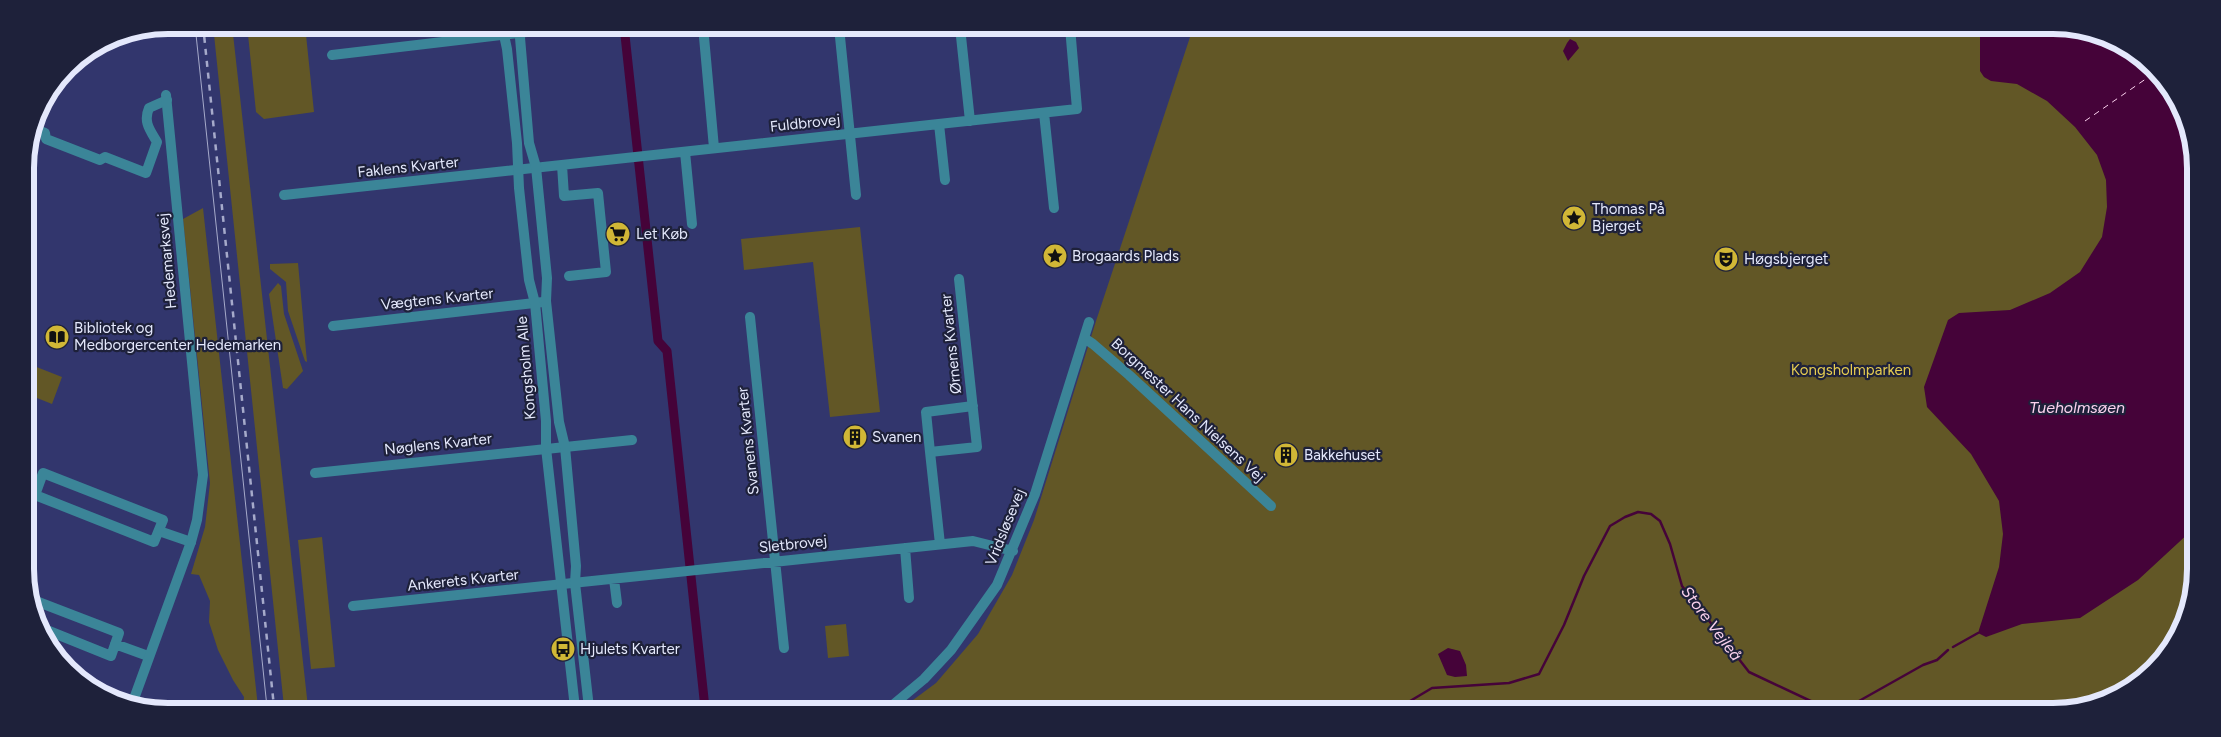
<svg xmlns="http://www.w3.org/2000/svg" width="2221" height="737" viewBox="0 0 2221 737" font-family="Figtree,sans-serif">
  <rect width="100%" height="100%" fill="#32366d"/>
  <path fill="#625726" d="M213,25H232L308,707H284Z
    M247,25H305L314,112L264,119L256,112Z
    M1193,28L2091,30L2160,73L2193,140L2191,607L2172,648L2140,682L2062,712L901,709L936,683L978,634L1012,575L1034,520L1096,321Z
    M203,208L258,707H243L244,697L233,680L218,650L209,622L210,601L199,575L191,574L205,527L210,483L183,219Z
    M860,227L880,412L830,417L813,262L744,270L741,239Z
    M298,263L307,362L305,361L288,311L286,282L270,269V264Z
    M278,283L281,286L284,314L303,371L287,389L283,388L269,294Z
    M34,366L62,377L52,404L27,394V386Z
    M322,537L335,667L311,669L298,540Z
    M846,624L849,656L828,658L825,626Z"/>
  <path fill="#450339" d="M1980,30H2091L2155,70L2193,140L2191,531L2138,580L2080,618L2022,624L1986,637L1978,633L1999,567L2003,534L1999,501L1971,454L1927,407L1924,387L1948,320L1959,313L2010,310L2050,293L2080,272L2102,237L2107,207L2106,180L2097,155L2075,127L2047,101L2017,84L1991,81L1984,77L1980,71Z
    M1570,39L1576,42L1579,48L1568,61L1563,51L1567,43Z
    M1448,648L1460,651L1466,665L1467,676L1455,677L1447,675L1438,654Z"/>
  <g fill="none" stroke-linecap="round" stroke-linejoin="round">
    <path stroke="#450339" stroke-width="2.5" d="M1953,647L1978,633
      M1395,710L1432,688L1509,683L1539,674L1564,625L1584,576L1610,526L1625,517L1638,512L1651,514L1660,521L1670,544L1682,586L1749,672L1832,711L1843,710L1923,665L1937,660L1948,650"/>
    <path stroke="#450339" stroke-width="9" d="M624,26L658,341L667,351L705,708"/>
    <path stroke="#fbd2ee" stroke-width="1" stroke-dasharray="6 5" stroke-linecap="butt" d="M2085,121L2150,76"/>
    <path stroke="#3b8598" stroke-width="10" d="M703,26L714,148
      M839,27L856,195
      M960,27L970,121
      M332,55L578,26
      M1044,113L1054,208
      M939,124L945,180
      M32,128L45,133L46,139L100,160L105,157L146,173L157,142C150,130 143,122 149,108L167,100
      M685,152L692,224
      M562,165L564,196L598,193L606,272L569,276
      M284,195L1077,109L1070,27
      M750,317L784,648
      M333,326L543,302
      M1084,338L1093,344L1129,375L1271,506
      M930,452L926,412L973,406
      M43,473L163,520L154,542L35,495Z
      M315,473L632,440
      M159,531L191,542
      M940,544L930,452L977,447L959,279
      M905,548L909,598
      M614,579L617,603
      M28,598L119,633L111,656L44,629
      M353,606L973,541L1013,551
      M115,644L148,656
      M888,709L924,679L951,650L997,585L1035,494L1089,322"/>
    <path stroke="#3b8598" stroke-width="10" d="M502,26L507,49L517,143L519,188L529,280L535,303L546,421V448L575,708
      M519,26L529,143L536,167L547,278L546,301L559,422L565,447L576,566L575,583L589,708
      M131,707L191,542L197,520L203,475L166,95"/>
    <path stroke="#a6aaca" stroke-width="1" d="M195,25L267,707"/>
    <path stroke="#a6aaca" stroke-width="2.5" stroke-dasharray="6 6" stroke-linecap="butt" d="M203,25L274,707"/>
  </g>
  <defs>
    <symbol id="sight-disc" viewBox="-11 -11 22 22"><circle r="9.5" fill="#d1b736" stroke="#1e213a"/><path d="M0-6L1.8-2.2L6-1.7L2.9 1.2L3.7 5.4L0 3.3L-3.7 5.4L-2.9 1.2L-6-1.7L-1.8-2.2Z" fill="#111"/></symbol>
    <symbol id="supermarket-disc" viewBox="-11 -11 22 22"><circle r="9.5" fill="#d1b736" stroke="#1e213a"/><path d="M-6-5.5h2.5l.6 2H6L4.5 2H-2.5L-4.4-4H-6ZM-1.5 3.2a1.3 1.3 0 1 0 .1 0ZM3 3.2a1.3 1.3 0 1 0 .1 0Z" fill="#111"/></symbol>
    <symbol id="theatre-disc" viewBox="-11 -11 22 22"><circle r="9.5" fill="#d1b736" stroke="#1e213a"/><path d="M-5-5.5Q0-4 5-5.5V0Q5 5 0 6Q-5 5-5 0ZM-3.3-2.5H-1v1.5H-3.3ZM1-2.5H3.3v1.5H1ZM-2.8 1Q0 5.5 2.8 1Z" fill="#111"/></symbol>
    <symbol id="library-disc" viewBox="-11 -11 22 22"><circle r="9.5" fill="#d1b736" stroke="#1e213a"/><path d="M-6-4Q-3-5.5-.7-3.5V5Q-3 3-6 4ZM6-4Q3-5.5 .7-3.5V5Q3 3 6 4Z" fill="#111"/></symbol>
    <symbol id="building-disc" viewBox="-11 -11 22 22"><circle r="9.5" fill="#d1b736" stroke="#1e213a"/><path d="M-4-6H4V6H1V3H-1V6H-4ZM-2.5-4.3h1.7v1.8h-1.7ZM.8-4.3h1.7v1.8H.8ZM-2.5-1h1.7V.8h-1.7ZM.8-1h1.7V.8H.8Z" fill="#111"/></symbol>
    <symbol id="bus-disc" viewBox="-11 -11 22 22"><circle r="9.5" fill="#d1b736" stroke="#1e213a"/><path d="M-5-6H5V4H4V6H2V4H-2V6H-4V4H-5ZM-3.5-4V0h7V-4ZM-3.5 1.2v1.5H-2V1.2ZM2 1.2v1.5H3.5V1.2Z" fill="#111"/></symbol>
  </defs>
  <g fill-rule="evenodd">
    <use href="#sight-disc" x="1560" y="204" width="28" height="28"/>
    <use href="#supermarket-disc" x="604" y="220" width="28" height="28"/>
    <use href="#sight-disc" x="1041" y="242" width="28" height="28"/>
    <use href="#theatre-disc" x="1712" y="245" width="28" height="28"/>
    <use href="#library-disc" x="43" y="323" width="28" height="28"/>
    <use href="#building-disc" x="841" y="423" width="28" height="28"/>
    <use href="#building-disc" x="1272" y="441" width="28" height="28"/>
    <use href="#bus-disc" x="549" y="635" width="28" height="28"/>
  </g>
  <g text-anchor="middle" stroke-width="4.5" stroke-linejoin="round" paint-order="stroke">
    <g font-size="15" fill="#e4e8fc" stroke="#1e213a">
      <text transform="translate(805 123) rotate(-6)" y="5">Fuldbrovej</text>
      <text transform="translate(408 167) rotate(-6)" y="5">Faklens Kvarter</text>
      <text transform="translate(167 261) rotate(-95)" y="5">Hedemarksvej</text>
      <text transform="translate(437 299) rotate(-6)" y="5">Vægtens Kvarter</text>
      <text transform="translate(951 344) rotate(-96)" y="5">Ørnens Kvarter</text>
      <text transform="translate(526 368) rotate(-95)" y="5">Kongsholm Alle</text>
      <text transform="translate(1188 410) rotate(43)" y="5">Borgmester Hans Nielsens Vej</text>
      <text transform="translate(748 441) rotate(-96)" y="5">Svanens Kvarter</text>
      <text transform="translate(438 444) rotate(-6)" y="5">Nøglens Kvarter</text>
      <text transform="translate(1005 527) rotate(-68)" y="5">Vridsløsevej</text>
      <text transform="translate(793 544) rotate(-6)" y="5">Sletbrovej</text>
      <text transform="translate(463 580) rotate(-6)" y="5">Ankerets Kvarter</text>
    </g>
    <g font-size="15" fill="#e4e8fc" stroke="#1e213a" text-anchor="start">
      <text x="1592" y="214">Thomas På<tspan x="1592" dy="17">Bjerget</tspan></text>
      <text x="636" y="239">Let Køb</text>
      <text x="1072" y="261">Brogaards Plads</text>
      <text x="1744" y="264">Høgsbjerget</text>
      <text x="74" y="333">Bibliotek og<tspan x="74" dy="17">Medborgercenter Hedemarken</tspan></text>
      <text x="872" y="442">Svanen</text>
      <text x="1304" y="460">Bakkehuset</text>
      <text x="580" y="654">Hjulets Kvarter</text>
    </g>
    <g font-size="15" fill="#e7cd51" stroke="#1e213a">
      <text x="1851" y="375">Kongsholmparken</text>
    </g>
    <g font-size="16" font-style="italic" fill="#fbd2ee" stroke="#1e213a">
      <text x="2077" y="413">Tueholmsøen</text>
      <text transform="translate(1712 623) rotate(53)" y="6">Store Vejleå</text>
    </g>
  </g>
  <path d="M0 0H2221V737H0ZM168 34H2053A134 134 0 0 1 2187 168V569A134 134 0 0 1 2053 703H168A134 134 0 0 1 34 569V168A134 134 0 0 1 168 34Z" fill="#1e213a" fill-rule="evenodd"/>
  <path fill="none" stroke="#e4e8fc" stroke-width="6" d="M168 34H2053A134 134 0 0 1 2187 168V569A134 134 0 0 1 2053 703H168A134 134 0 0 1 34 569V168A134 134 0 0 1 168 34Z"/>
</svg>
